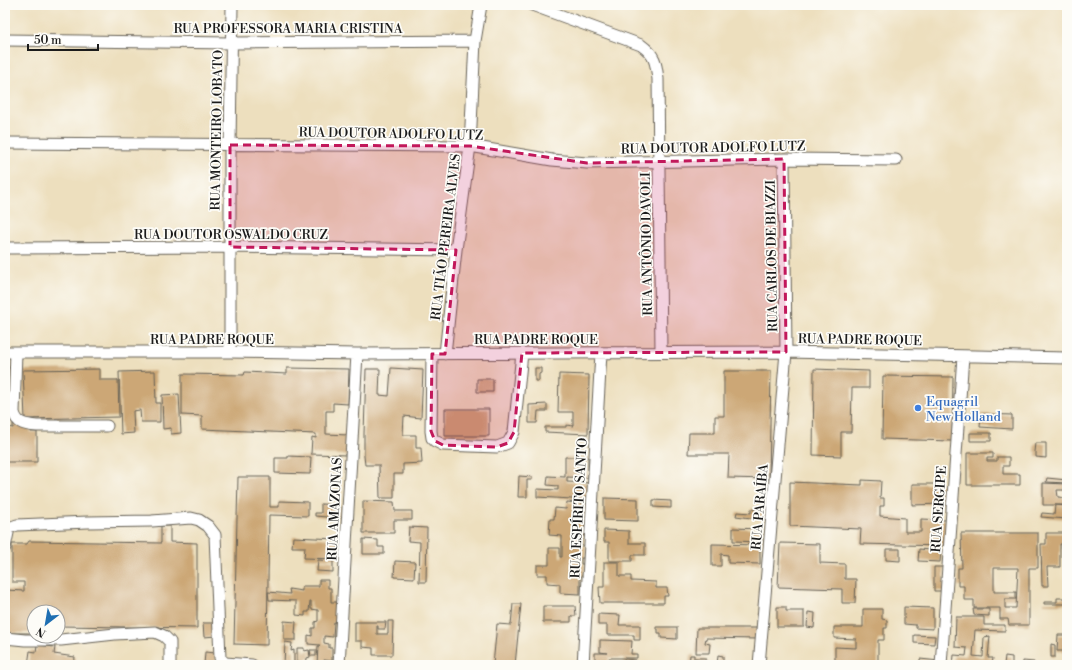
<svg xmlns="http://www.w3.org/2000/svg" width="1072" height="670" viewBox="0 0 1072 670" font-family="'Libre Bodoni',serif">
  <rect width="100%" height="100%" fill="#fdfcf7"/>
  <filter id="ink" filterUnits="userSpaceOnUse"><feTurbulence type="fractalNoise" baseFrequency=".025" numOctaves="2"/><feDisplacementMap in="SourceGraphic" scale="8" xChannelSelector="R" yChannelSelector="G"/><feConvolveMatrix kernelMatrix="1 2 1 2 8 2 1 2 1" color-interpolation-filters="sRGB"/></filter>
  <filter id="wash" filterUnits="userSpaceOnUse"><feTurbulence type="fractalNoise" baseFrequency=".012" numOctaves="4" result="noise"/><feDisplacementMap in="SourceGraphic" scale="16" xChannelSelector="R" yChannelSelector="G"/><feGaussianBlur stdDeviation="0.9" result="paint"/><feColorMatrix in="noise" values="0 0 0 0 0 0 0 0 0 0 0 0 0 0 0 0 0 1.4 0 .05"/><feComposite in="paint" operator="in"/></filter>
  <g filter="url(#wash)">
    <rect width="100%" height="100%" fill="#eddfbe"/>
    <g id="blocks">
      <path fill="#cca776" fill-rule="evenodd" d="M5,368H13V403H5Z
        M287,368L349,369L348,404L333,403V411H326V434L348,435L347,455L311,454L312,437L316,438V434L202,429V416L182,415V374L244,375L245,372L287,374Z
        M391,368L423,370L421,418L404,416L403,435H416V448H421L422,463L403,464V474H394V498H380L379,465H365L364,456V434L366,369H380L379,395L389,396Z
        M535,368H541V373L539,374V381H535Z
        M100,369V380H118L119,417L25,419L23,370Z
        M814,369L869,371V388H852L851,432H841V456L813,455Z
        M155,371L156,403H160V422H141L140,410L133,411L134,433L121,434L119,372Z
        M724,371H771L769,479L728,478L729,454H688L689,433H715V416H724Z
        M559,374L589,375L588,434L545,432V427H566V425L573,426V412H558Z
        M883,376L953,377L952,441L882,439Z
        M477,379H493V392H477Z
        M179,394L181,433L171,434V428L163,429L162,395Z
        M547,404V411H538L537,423H529V405Z
        M445,409H489V436H445Z
        M981,414L1012,415V429L980,427Z
        M5,423H7V427L13,428V424H21L30,427L31,432H37V462H5Z
        M970,433H991V441H970Z
        M1035,443H1046V458L1036,457V452H1034Z
        M967,453H993V458H987V461H997V457H1009V466H1003V474H1020V485H967Z
        M288,456L311,457L310,474L275,473V458H288Z
        M565,457H588V478L567,477V482L590,483L589,500L537,497V489L558,490V486L547,485L548,476L565,477Z
        M519,476L532,477V480H527V497H518Z
        M238,477H270V507H279V501L308,502V516L269,515L267,645L234,644Z
        M1047,478L1067,480V483L1046,482Z
        M862,480L881,481L880,498H884V506H880V516L905,518V532H921V519L946,520L945,546L860,544L861,529L790,526V482L862,485Z
        M1043,483L1067,484V490H1057L1058,497L1067,498V505H1043Z
        M912,484H942V504L912,505Z
        M604,498L638,499V521L604,520Z
        M653,500L671,501V508L653,507Z
        M363,501L394,502L395,511H412V520H394V533H363Z
        M567,502L589,504L587,521H585L584,536L582,537L581,546H585V558H581V564H584V576H580V594L560,593V584L547,583V575H537V565H549V548H560V557H562V536L549,535L550,519H554L555,508L566,509Z
        M321,504L339,505L338,518L315,516V513H321Z
        M1055,505L1067,506V519L1041,517L1042,513L1054,514Z
        M751,509L767,511L766,520L736,516L737,512L751,513Z
        M161,526H170V542L197,543V628L58,626V612H34V633H5V590L24,591V582H12V544H27L29,541L161,543Z
        M409,527L427,528L426,582H419L420,542L408,541Z
        M733,528L762,529V542L733,541Z
        M604,530L629,531V543H645V555H632V561H609V542H604Z
        M961,533H1038V568H1029V625H1009L1008,619H1000V608H974V600H964V586H958V568H962ZM994,568H1018L1016,608H1005V599H1016V592H994Z
        M1046,533H1066L1065,544H1060V567H1047L1048,586H1042L1041,544H1046Z
        M293,537L337,539L338,559L304,558L305,547H292Z
        M363,539L378,540V547H384V554H363Z
        M780,543L820,544V563L845,564V579H856L855,603H842V589L778,587Z
        M712,544L760,545V564L728,563V555L721,554V566H712Z
        M886,549H900V561L886,560Z
        M919,549L941,551L940,562L918,561Z
        M318,560L333,561V572L317,571Z
        M395,561L415,562L414,578L394,577Z
        M604,562H619V576H631V581L656,582V588H667L668,596H664V603H600L599,587H604Z
        M934,567H944V591H934Z
        M319,580H328V588H331V602H339L338,623L334,622L333,637L324,636V643L329,644V648H332V661L324,660V665H317L318,646H320V645L308,644V635L312,636V628H315V622L318,621V610L311,609V601H310L309,612H305V616L296,615V601L269,600L268,592L290,594L289,589L302,591V586H319Z
        M1057,598H1067V604H1044V602H1057Z
        M513,604H521L515,665H493L497,624L511,625Z
        M543,606H575L576,616H571V622H543Z
        M777,607H786V611H804V627H777Z
        M904,607L933,608V629L916,628V625L904,624Z
        M863,609H882V619L887,620V628H884V640H878V665H835V647L856,648V639L834,638V627H863Z
        M973,609H989V616L974,615Z
        M808,612L815,613L814,628L807,627Z
        M598,614L620,615L619,625H640V640H634V635H607V625H598Z
        M956,617H984V625H1005V631L975,630L973,656L983,657L984,637L990,636L988,658H993L992,665H953L954,655L966,656L967,648L955,647Z
        M284,621L296,622L295,634H296V640H284Z
        M388,621H393L392,655H373V648L362,647V641H355V622H386L385,629H378V626H377V634H388Z
        M203,623H215L216,636L204,637Z
        M656,627H677V639L661,638V633H658V629H656Z
        M697,628H758L757,639L706,638L705,643L710,644L709,653H696Z
        M914,635L935,636L934,644L914,643Z
        M1058,635H1067V660H1064V651H1057Z
        M600,640L632,641L631,654H637V658H609L608,664H595V653H607L600,652Z
        M285,642L292,643L291,651L294,650V665H284Z
        M1051,644L1055,645V657H1051Z
        M37,645L55,647L54,654L75,657L74,665H28L30,651L36,652Z
        M297,648H304V651L309,650L310,657L307,658L306,665H297Z
        M310,650H316V656H311Z
        M205,652L216,653V665H204Z
        M690,655H694V665H689Z
        M718,655L723,656V665H717Z
        M1005,656L1012,657V665H1004Z
        M695,658H705V661H707V665H695Z
        M624,659L636,660L635,665H623Z
        M920,659L939,661L938,665H920Z
        M1023,661L1034,662V665H1023Z
        M738,662L754,663V665H738Z"/>
    </g>
  </g>
  <g filter="url(#ink)">
    <use href="#blocks" fill-opacity="0" stroke="#656055" stroke-width="1"/>
    <g fill="none" stroke-linecap="round" stroke-linejoin="round">
      <defs>
        <path id="minor" d="M532,5L641,45C655,55 656,62 658,79L661,352
          M5,40L231,43L475,41
          M5,143L470,146L552,160L587,163L784,159L896,160
          M5,248L230,247L456,250
          M5,352H230L357,354L786,352L1067,358
          M16,352L14,412C16,424 26,425 37,426H107
          M230,352V145L232,5
          M432,354L431,431L432,438L435,441L443,445L497,447L508,443L514,432L522,353
          M445,354L456,250L470,146L475,41L481,5
          M5,547L9,528L17,525L88,522L152,521L191,518L199,520L208,526L215,535L220,658L225,663L252,665
          M5,638L25,640H61L115,634L155,632L164,636L170,642V665
          M339,665L357,354
          M583,665L601,353
          M759,665L786,352L784,159
          M941,665L963,356"/>
      </defs>
      <use href="#minor" stroke="#656055" stroke-width="13"/>
      <use href="#minor" stroke="#fff" stroke-width="11"/>
    </g>
  </g>
  <path fill="#c2185b" fill-opacity="0.2" stroke="#c2185b" stroke-width="3" stroke-dasharray="8 5" stroke-linejoin="round" d="M230,145L470,146L587,163L784,159L786,352L522,353L514,432L508,443L497,447L443,445L435,441L431,431L432,354H445L456,250L230,247Z"/>
  <circle fill="#3f7fe0" stroke="#fdfcf7" stroke-width="1.5" cx="918" cy="408" r="4"/>
  <g text-anchor="middle" stroke-width="3.5" stroke-linejoin="round" paint-order="stroke">
    <g font-size="13" fill="#1c1c1c" stroke="#fdfcf7">
      <text x="288" y="33">RUA PROFESSORA MARIA CRISTINA</text>
      <text transform="translate(216 130) rotate(-89)" y="5">RUA MONTEIRO LOBATO</text>
      <text transform="translate(391 133) rotate(1)" y="5">RUA DOUTOR ADOLFO LUTZ</text>
      <text transform="translate(713 147) rotate(-1)" y="5">RUA DOUTOR ADOLFO LUTZ</text>
      <text x="231" y="239">RUA DOUTOR OSWALDO CRUZ</text>
      <text transform="translate(445 237) rotate(-83)" y="5">RUA TIÃO PEREIRA ALVES</text>
      <text transform="translate(646 244) rotate(-91)" y="5">RUA ANTÔNIO DAVOLI</text>
      <text transform="translate(771 256) rotate(-91)" y="5">RUA CARLOS DE BIAZZI</text>
      <text x="212" y="344">RUA PADRE ROQUE</text>
      <text x="536" y="344">RUA PADRE ROQUE</text>
      <text transform="translate(860 339) rotate(1)" y="5">RUA PADRE ROQUE</text>
      <text transform="translate(759 507) rotate(-85)" y="5">RUA PARAÍBA</text>
      <text transform="translate(578 508) rotate(-87)" y="5">RUA ESPÍRITO SANTO</text>
      <text transform="translate(334 509) rotate(-87)" y="5">RUA AMAZONAS</text>
      <text transform="translate(938 509) rotate(-86)" y="5">RUA SERGIPE</text>
    </g>
    <g font-size="13" fill="#366cbe" stroke="#fdfcf7" text-anchor="start">
      <text x="926" y="406">Equagril<tspan x="926" dy="15">New Holland</tspan></text>
    </g>
  </g>
  <rect width="1072" height="670" fill="none" stroke="#fdfcf7" stroke-width="20"/>
  <g transform="translate(46 624) rotate(211)"><circle r="19" fill="#fdfcf7" stroke="#a3a29f"/>
  <path d="M0-3L7 15L0 10L-7 15Z" fill="#1f6fb2"/>
  <text y="-6" font-size="11" font-weight="bold" text-anchor="middle" fill="#1c1c1c">N</text>
  </g>
  <path d="M28 44v6h70v-6" fill="none" stroke="#1c1c1c" stroke-width="2"/>
  <text x="34" y="44" font-size="12" fill="#1c1c1c" stroke="#fdfcf7" stroke-width="3" paint-order="stroke">50 m</text>
</svg>
